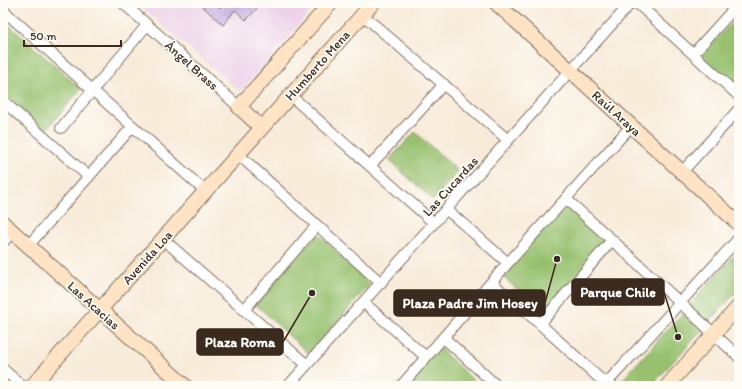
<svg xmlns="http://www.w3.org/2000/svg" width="742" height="389" viewBox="0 0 742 389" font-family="Itim,sans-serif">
  <rect width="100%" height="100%" fill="#fdfcf7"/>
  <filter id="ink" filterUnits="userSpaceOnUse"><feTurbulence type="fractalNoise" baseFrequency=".025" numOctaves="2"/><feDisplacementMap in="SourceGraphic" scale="8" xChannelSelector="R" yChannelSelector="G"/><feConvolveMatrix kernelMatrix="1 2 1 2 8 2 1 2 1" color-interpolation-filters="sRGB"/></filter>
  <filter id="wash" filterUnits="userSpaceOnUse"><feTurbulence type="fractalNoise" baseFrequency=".012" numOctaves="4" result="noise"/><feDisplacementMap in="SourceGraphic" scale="16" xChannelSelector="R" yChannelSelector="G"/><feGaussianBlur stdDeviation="0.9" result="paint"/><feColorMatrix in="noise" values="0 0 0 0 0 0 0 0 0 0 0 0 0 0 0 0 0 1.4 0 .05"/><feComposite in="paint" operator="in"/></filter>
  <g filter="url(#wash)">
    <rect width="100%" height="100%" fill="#f8ebd9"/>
    <path fill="#edd1e9" d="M137,3H318L241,92Z"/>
    <path fill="#97c16e" stroke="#697646" d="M736,18L739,21V89L700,57Z
      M10,26L81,89L45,131L3,94V34Z
      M415,132L458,171L433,200L389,160Z
      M567,201L613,243L547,317L501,275Z
      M318,234L370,284L309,354L253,302Z
      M739,250V289L651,386H617Z
      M439,348L477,384L475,386H405Z"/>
    <g id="blocks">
      <path fill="#b69bd9" d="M199,3H215L220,8L225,3H262L246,20L235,10L223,25Z"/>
    </g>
  </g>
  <g filter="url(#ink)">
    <use href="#blocks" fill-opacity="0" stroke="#7d6e5f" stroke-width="1"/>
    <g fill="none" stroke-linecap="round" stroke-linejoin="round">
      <defs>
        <path id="street" d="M123,3L239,107
          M637,3L739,96
          M3,10L205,191
          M363,15L508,140
          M693,54L739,3
          M290,95L434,223
          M3,101L89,177
          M61,128L147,25
          M238,154L381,283
          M370,166L444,84
          M682,172L739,109
          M566,199L612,240L739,357
          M446,209L508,263
          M163,239L307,365
          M3,242L13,232
          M28,246L133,126
          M492,283L540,324L608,386
          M363,302L426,357
          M244,310L317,225
          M540,324L612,240
          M444,338L497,386
          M3,369L22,386
          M288,386L631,3
          M401,386L508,263L631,126
          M604,386L739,238"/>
        <path id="secondary" d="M496,3L739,224
          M262,128L239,107L331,3
          M3,223L185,386
          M32,386L373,3
          M667,386L739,306"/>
      </defs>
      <use href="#street" stroke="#7d6e5f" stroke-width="12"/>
      <use href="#secondary" stroke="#7d6e5f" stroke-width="16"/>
      <use href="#street" stroke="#fff" stroke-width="10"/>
      <use href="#secondary" stroke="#fee4c5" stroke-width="14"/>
    </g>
  </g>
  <g text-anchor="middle" stroke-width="3.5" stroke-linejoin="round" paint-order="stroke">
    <g font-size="13" fill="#3b2a1e" stroke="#fdfcf7">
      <text transform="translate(192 65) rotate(42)" y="5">Ángel Brass</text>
      <text transform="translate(317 65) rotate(-48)" y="5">Humberto Mena</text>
      <text transform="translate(617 113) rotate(42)" y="5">Raúl Araya</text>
      <text transform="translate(450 186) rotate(-48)" y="5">Las Cucardas</text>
      <text transform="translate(147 257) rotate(-48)" y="5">Avenida Loa</text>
      <text transform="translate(94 305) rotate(42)" y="5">Las Acacias</text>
    </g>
  </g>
  <path fill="none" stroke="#3b2a1e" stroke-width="1.5" d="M678 337L664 292M557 259L545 303M312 293L283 342"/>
  <g fill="#3b2a1e" stroke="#fdfcf7" stroke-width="1.5">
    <circle cx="678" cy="337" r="4"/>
    <circle cx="557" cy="259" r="4"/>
    <circle cx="312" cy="293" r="4"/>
  </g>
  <g fill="#3b2a1e" stroke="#3b2a1e" stroke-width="1.5">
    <rect x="572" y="279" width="92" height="26" rx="4"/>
    <rect x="394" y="290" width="151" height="26" rx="4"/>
    <rect x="197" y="329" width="86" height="26" rx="4"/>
  </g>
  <g font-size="14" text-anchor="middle" font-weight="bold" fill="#fff">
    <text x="618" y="297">Parque Chile</text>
    <text x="470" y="308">Plaza Padre Jim Hosey</text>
    <text x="240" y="347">Plaza Roma</text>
  </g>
  <rect width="742" height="389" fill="none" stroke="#fdfcf7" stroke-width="16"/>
  <path d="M24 40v6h97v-6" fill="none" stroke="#3b2a1e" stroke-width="2"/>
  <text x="30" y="40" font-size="12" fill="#3b2a1e" stroke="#fdfcf7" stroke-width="3" paint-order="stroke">50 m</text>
</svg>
